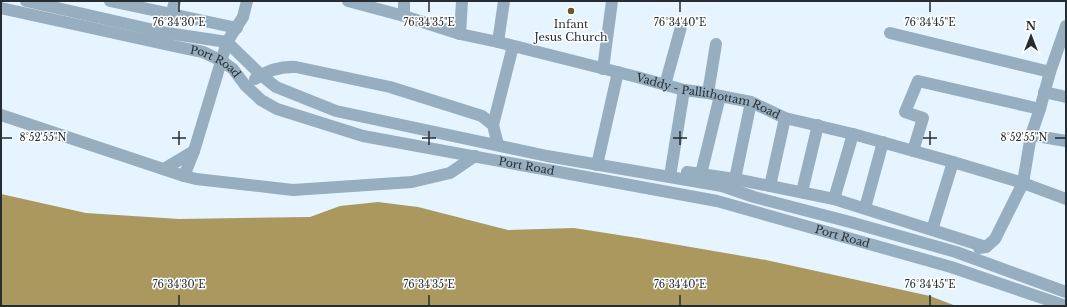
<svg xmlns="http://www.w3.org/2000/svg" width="1067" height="307" viewBox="0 0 1067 307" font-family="'Libre Baskerville',serif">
  <rect width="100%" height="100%" fill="#e5f4ff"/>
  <path fill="#aa985f" d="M1,194L86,213L179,219L310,217L340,206L378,202L418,207L508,230L574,228L638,238L766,260L930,296L956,306H1Z"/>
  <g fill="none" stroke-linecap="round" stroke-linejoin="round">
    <g stroke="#96aebf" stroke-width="12">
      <path d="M26,1L167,33L227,42L261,75L276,87L336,111L547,156L722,186L754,197L850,222L956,252L1066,292"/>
      <path d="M110,1L237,28"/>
      <path id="s1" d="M348,1L404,16L460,34L498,42L637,77L684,90L708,93L720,96L751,102L785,118L853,134L953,162L1023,183L1066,199"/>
      <path id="s2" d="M1,8L178,47L203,52L222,61L233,69L245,85L261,100L277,109L363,136L717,201L951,267L1066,306"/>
      <path d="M171,15L175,1"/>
      <path d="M404,16V1"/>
      <path d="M890,33L1050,72"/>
      <path d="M460,34L462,1"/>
      <path d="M498,42L504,1"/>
      <path d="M603,69L612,1"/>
      <path d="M255,79C268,70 280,66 296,67L390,87L482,116L493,125L498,145"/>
      <path d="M665,85L681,27"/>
      <path d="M1044,92L1066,97"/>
      <path d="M708,93L716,44"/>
      <path d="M1,115L184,176L194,151L227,42L243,17L247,1"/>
      <path d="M493,125L513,46"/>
      <path d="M1031,135L1066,141"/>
      <path d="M913,151L923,118L905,112L918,81L1040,109"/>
      <path d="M597,165L618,72"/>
      <path d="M164,169L194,151"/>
      <path d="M671,170L684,90"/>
      <path d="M687,172L735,179L834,199L986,247"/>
      <path d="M701,174L720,96"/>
      <path d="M184,176L196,179L293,190L412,182L450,173L475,156"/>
      <path d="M735,179L751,102"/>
      <path d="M770,186L785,118"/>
      <path d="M802,192L818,125"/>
      <path d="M834,199L853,134"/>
      <path d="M865,208L883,142"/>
      <path d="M932,230L953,162"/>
      <path d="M979,248L986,247L995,239L1023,183L1031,135L1040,109L1050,72L1066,26"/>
    </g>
  </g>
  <path fill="none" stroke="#262d32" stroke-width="1.5" d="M179,2V12M429,2V12M680,2V12M930,2V12M179,131V145M429,131V145M680,131V145M930,131V145M2,138H12M172,138H186M422,138H436M673,138H687M923,138H937M1055,138H1065M179,295V305M429,295V305M680,295V305M930,295V305"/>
  <circle fill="#685926" stroke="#fff" stroke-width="1.5" cx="571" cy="11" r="4"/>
  <g text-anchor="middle" stroke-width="3" stroke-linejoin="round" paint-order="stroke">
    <g font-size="11" fill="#262d32" stroke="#fff">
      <text x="571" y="28">Infant<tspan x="571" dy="13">Jesus Church</tspan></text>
    </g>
    <g font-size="11" fill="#262d32" stroke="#fff">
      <text dy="4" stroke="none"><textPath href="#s2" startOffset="222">Port Road</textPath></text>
      <text dy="4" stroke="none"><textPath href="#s1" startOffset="373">Vaddy - Pallithottam Road</textPath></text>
      <text dy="4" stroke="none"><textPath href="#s2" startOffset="558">Port Road</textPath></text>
      <text dy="4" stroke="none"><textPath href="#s2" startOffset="882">Port Road</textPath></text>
    </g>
  </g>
  <g font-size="10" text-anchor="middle" fill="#262d32" stroke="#fff" stroke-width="3" stroke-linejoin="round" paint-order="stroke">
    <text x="179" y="26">76°34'30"E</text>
    <text x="429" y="26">76°34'35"E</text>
    <text x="680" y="26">76°34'40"E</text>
    <text x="930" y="26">76°34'45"E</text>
    <text x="43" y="141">8°52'55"N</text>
    <text x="1024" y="141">8°52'55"N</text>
    <text x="179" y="288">76°34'30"E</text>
    <text x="429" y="288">76°34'35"E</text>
    <text x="680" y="288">76°34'40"E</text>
    <text x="930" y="288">76°34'45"E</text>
  </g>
  <rect width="1067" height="307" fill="none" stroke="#262d32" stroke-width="4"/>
  <g transform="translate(1031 36)" stroke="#ffffff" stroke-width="3" paint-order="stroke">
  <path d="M0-3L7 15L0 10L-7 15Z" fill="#262d32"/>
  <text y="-6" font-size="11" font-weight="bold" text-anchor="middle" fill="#262d32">N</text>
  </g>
</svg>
